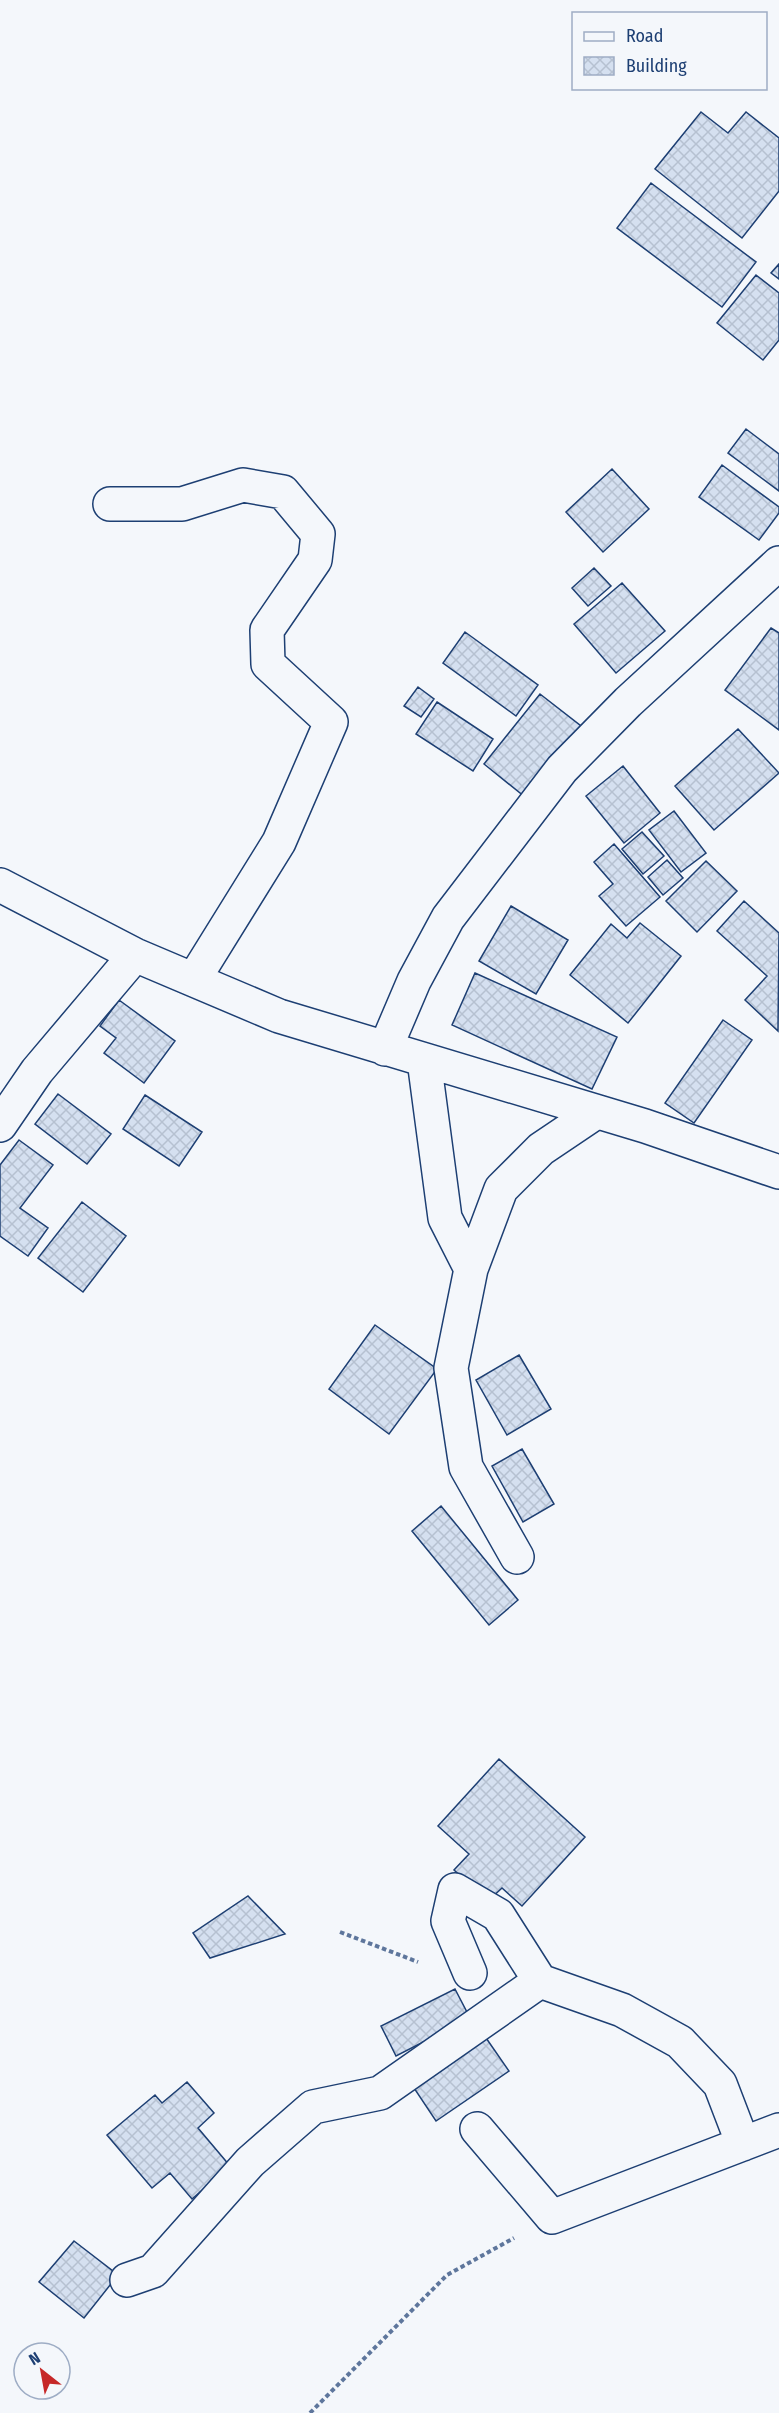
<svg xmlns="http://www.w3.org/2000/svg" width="779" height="2413" viewBox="0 0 779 2413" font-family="'Fira Sans Condensed',sans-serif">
  <defs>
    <pattern id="building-cross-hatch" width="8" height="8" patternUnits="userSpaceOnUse" patternTransform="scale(1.5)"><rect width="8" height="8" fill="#d5e0f0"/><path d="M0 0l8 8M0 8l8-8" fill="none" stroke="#b6c1d1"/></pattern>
  </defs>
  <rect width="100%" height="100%" fill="#f4f7fb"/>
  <path fill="url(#building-cross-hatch)" stroke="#1d3f73" stroke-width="1.5" d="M701,112L728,133L746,112L779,138V191L742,238L655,169Z
    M651,183L756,262L722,307L617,228Z
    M779,264V279L771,273Z
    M756,275L779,293V340L763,360L717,323Z
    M746,429L779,454V491L728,453Z
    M722,465L779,507V513L759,540L699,497Z
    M612,469L649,509L603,552L566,512Z
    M594,568L611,586L588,606L572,588Z
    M622,583L665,631L616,673L574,624Z
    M771,628L779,633V730L725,690Z
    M465,632L538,685L516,716L443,663Z
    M418,687L434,699L421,717L404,706Z
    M540,694L581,726L525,797L484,764Z
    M437,702L493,739L473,771L416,734Z
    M738,729L779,773L714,830L675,786Z
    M623,766L660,813L624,843L586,796Z
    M674,811L706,853L681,872L649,830Z
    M642,832L664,856L643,874L622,849Z
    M614,844L660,897L626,926L599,896L613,884L594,862Z
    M667,860L683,878L663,895L648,877Z
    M706,861L737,891L697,932L666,901Z
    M744,901L779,933L778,1031L745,1000L767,976L717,931Z
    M511,906L568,940L536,994L479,961Z
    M640,923L681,956L628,1023L570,975L611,924L627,938Z
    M475,973L617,1037L592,1089L452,1025Z
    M119,1000L175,1041L144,1083L104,1053L116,1038L100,1026Z
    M723,1020L752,1040L694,1123L665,1103Z
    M58,1094L111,1134L87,1164L35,1124Z
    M145,1095L202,1132L179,1166L123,1129Z
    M19,1140L53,1165L20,1208L48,1228L28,1256L0,1236V1165Z
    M82,1202L126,1236L83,1292L38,1258Z
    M375,1325L437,1369L389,1434L329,1389Z
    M519,1355L551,1409L507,1435L476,1380Z
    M522,1449L554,1504L523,1522L492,1466Z
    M441,1506L518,1600L489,1625L412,1531Z
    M499,1759L585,1837L522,1906L502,1888L488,1901L454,1870L469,1854L438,1826Z
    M248,1896L285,1934L210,1958L193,1933Z
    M455,1989L470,2018L396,2056L381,2026Z
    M484,2035L509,2071L436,2121L412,2085Z
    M187,2082L214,2113L198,2128L230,2166L192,2199L170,2173L152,2188L107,2135L155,2095L162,2103Z
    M74,2241L118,2275L84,2318L39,2282Z"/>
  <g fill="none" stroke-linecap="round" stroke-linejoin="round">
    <defs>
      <path id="minor" d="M110,504H182L243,485L283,492L318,534L315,560L267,630L268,664L331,722L279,842L194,979
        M0,885L135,955L279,1016L645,1126L779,1172
        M385,1049L414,981L448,918L562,769L628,702L779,563
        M424,1060L445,1218L471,1269L451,1368L466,1467L517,1557
        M0,1125L37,1071L135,955
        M471,1269L501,1189L541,1149L596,1112
        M470,1973L448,1921L455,1890L498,1915L540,1981
        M477,2129L552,2217L779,2130
        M127,2280L153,2271L250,2162L313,2107L380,2093L540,1981L622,2010L680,2042L720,2084L743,2144"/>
    </defs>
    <use href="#minor" stroke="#1d3f73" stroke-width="36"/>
    <path stroke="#5e769c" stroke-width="4" stroke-dasharray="4.5 3" stroke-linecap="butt" d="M340,1932L418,1962
      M310,2413L447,2275L514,2238"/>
    <use href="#minor" stroke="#f4f7fb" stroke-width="33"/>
  </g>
  <rect x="572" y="12" width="195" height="78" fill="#f4f7fb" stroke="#9eadc5" stroke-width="1.5"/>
  <rect x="584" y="32" width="30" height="9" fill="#f4f7fb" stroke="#9eadc5" stroke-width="1.5"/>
  <text x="626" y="42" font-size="18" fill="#1d3f73">Road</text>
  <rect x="584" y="57" width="30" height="18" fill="url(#building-cross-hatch)" stroke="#9eadc5" stroke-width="1.5"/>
  <text x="626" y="72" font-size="18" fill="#1d3f73">Building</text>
  <g transform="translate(42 2371) rotate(329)"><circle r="28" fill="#f4f7fb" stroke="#9eadc5" stroke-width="1.5"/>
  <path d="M0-4.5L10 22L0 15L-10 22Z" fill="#c62828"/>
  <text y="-9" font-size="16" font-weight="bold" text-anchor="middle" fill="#1d3f73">N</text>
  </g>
</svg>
